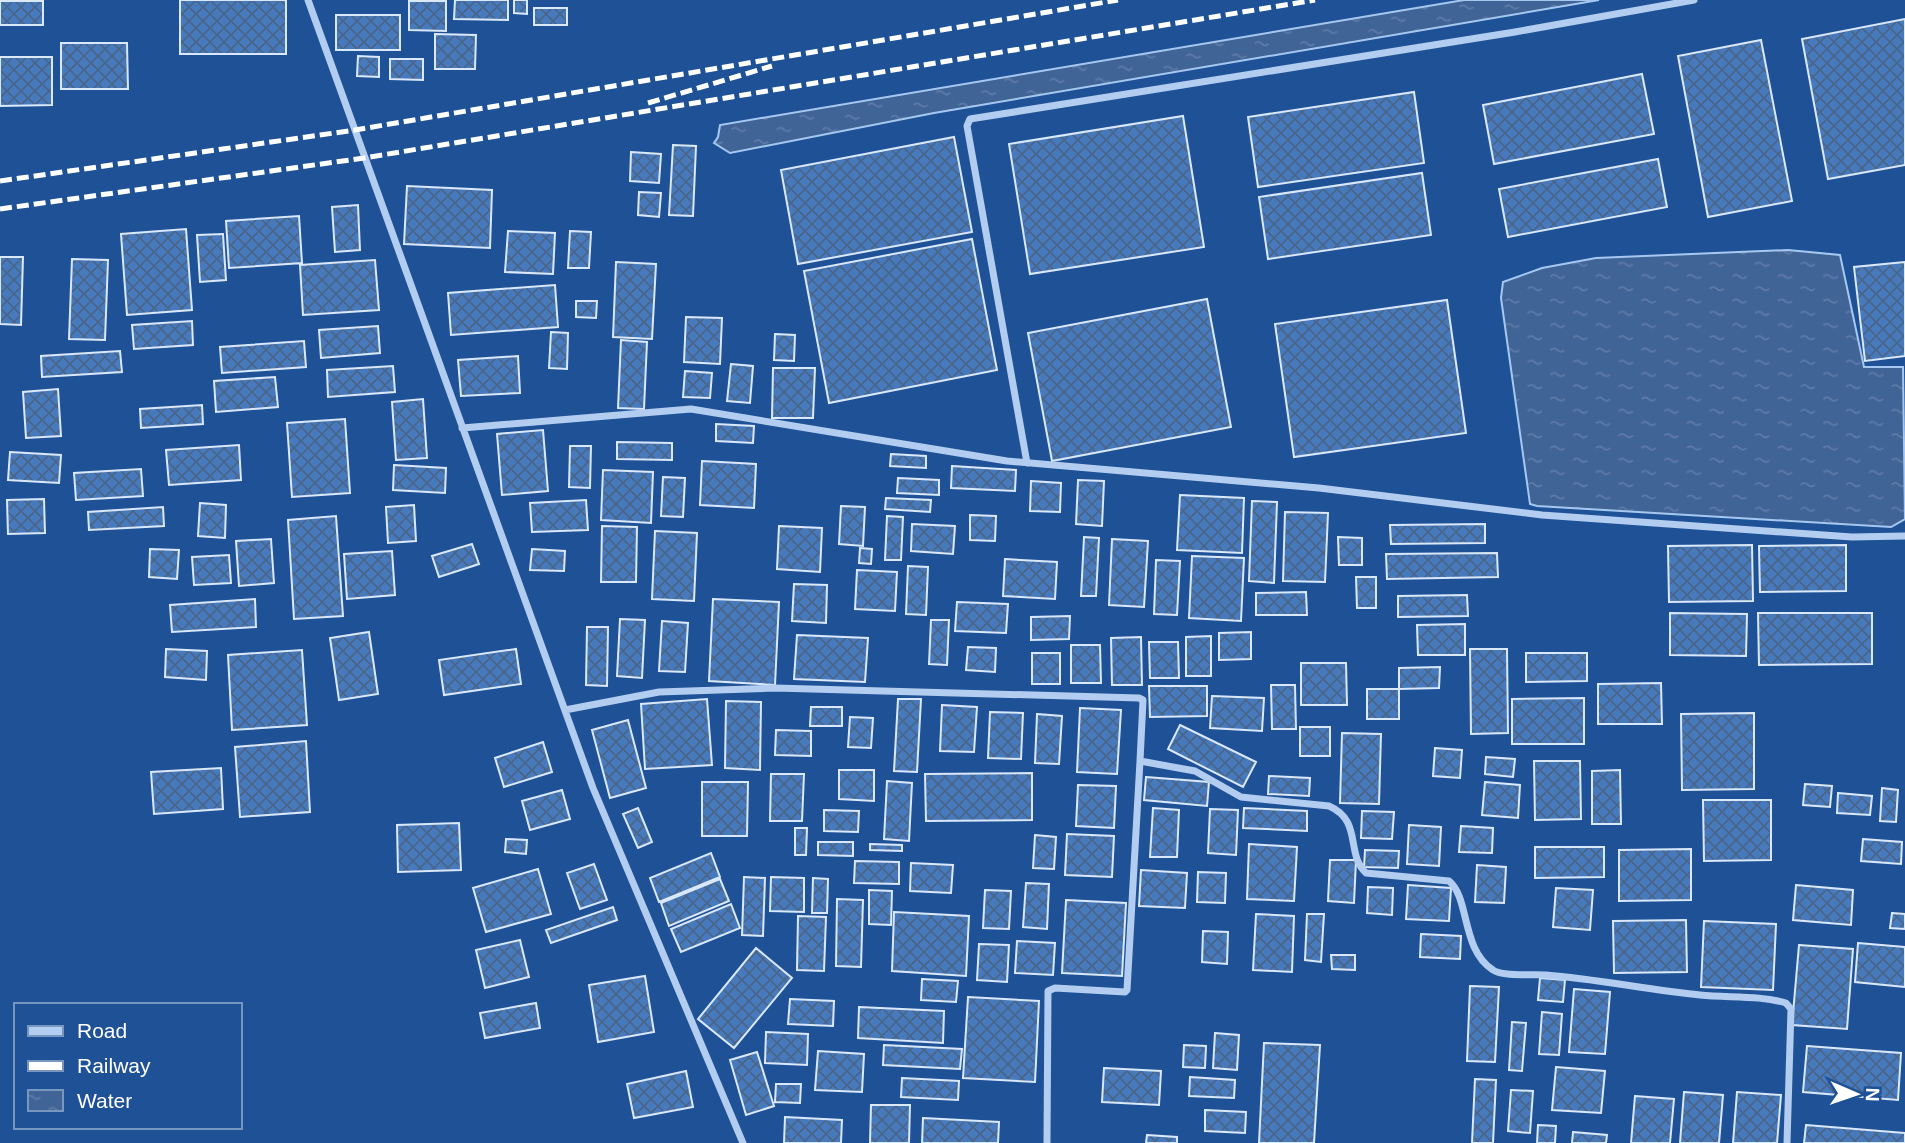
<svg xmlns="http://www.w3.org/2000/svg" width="1905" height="1143" viewBox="0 0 1905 1143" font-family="Arial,sans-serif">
  <defs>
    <pattern id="water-ripples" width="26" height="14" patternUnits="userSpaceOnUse" patternTransform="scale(1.75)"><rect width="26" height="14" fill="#416497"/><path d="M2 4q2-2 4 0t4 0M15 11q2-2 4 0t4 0" fill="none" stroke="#5e7ba7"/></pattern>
    <pattern id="building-cross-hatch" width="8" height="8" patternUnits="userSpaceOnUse" patternTransform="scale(1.75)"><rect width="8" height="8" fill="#477abd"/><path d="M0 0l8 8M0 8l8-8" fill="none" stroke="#49658a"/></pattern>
  </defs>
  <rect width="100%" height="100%" fill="#1e5196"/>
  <path fill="url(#water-ripples)" stroke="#a6c8f0" stroke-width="2" d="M1464,0H1599L934,113L730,153L714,143L718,137L720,125Z
    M1788,250L1840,255L1864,367H1903L1905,519L1891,527L1537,506L1530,504L1501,298L1503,282L1542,268L1596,258Z"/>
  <path fill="url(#building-cross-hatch)" stroke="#d9e8fb" stroke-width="2" d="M180,0H286V54H180Z
    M455,0H508V20L454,19Z
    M514,0H527V14L514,13Z
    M0,1H43V25H0Z
    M409,1H446V31L409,30Z
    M534,8H567V25H534Z
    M336,15H400V50H336Z
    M1905,19V165L1828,179L1802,39Z
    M435,34L476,35L475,69H435Z
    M1761,40L1792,201L1708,217L1678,56Z
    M61,43H127L128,89H61Z
    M358,56L379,57V77L357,76Z
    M0,57H52V105L0,106Z
    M390,59H423V80L390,79Z
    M1642,74L1654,134L1494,164L1483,105Z
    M1414,92L1424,163L1258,187L1248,117Z
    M1183,116L1204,247L1030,274L1009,144Z
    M954,137L972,232L798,264L781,170Z
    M673,145L696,146L693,216L669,215Z
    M631,152L661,154L659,183L630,181Z
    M1658,159L1667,207L1508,237L1499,189Z
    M1422,173L1431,235L1268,259L1259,197Z
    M407,186L492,190L490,248L404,244Z
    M639,192L661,193L659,217L638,215Z
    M358,205L360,250L335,252L332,207Z
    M299,216L302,263L229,268L226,221Z
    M186,229L192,310L127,315L121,234Z
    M508,231L555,233L553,274L505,272Z
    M570,231L591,232L589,268H568Z
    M223,234L226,280L200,282L197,235Z
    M972,239L997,370L829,403L804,271Z
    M0,257H23L21,325L0,324Z
    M72,259L108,260L105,340L69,339Z
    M375,260L379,310L303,315L300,265Z
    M616,262L656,264L652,339L613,337Z
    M1905,262V356L1865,361L1854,267Z
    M555,285L558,327L451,335L448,293Z
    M1207,299L1231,427L1052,461L1028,333Z
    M1447,300L1466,433L1294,457L1275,324Z
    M576,301H597L596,318L576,317Z
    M686,317L722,318L720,364L684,362Z
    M192,321L193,345L134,349L132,325Z
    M378,326L380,353L321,358L319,330Z
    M551,332L568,333L567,369L549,368Z
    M775,334L795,335L794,361L774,360Z
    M621,340L647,342L644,409L618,408Z
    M304,341L306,367L222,373L220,347Z
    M120,351L122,372L42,377L41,356Z
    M518,356L520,393L461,396L458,360Z
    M731,364L753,366L750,403L727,401Z
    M393,366L395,392L328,397L327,370Z
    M773,368H815L813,418H772Z
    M685,371L712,373L710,398L683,397Z
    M275,377L278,407L216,412L214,381Z
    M58,389L61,436L26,438L23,392Z
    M423,399L427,458L396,460L392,402Z
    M202,405L203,424L141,428L140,409Z
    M345,419L350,493L292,497L287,423Z
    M716,424L754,426L753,443L716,441Z
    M543,430L548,491L502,495L497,434Z
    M617,442L672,443V460L617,459Z
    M239,445L241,480L169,485L166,450Z
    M570,446H591L590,488L569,487Z
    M10,452L61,455L59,483L8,480Z
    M891,454L926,456V468L890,466Z
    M702,461L756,464L754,508L700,505Z
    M394,465L446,468L445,493L393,490Z
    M952,466L1016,470L1015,491L951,488Z
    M141,469L143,496L76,500L74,473Z
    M603,470L653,472L651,523L601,520Z
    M663,477L685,478L683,517L661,516Z
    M898,478L939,480V495L897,493Z
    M1078,480L1104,481L1102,526L1076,524Z
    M1031,481L1061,483L1060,512L1030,511Z
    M1180,495L1244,498L1242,553L1177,550Z
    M886,498L931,500L930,512L885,509Z
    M44,499L45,533L8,534L7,500Z
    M586,500L588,530L532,532L530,503Z
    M1252,501L1277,502L1274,583L1249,581Z
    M200,503L226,505L225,538L198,536Z
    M414,505L416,541L388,543L386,507Z
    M841,506L865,507L863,546L839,544Z
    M163,507L164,526L89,530L88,512Z
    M1285,512L1328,513L1325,582L1283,581Z
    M970,515L996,516L995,541L970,540Z
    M336,516L343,616L294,619L288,520Z
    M887,516L903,517L901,560H885Z
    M912,524L955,526L953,554L911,551Z
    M1485,524V543L1391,544L1390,525Z
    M602,526L637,527L636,582H601Z
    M779,526L822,528L820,572L777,569Z
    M655,531L697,533L694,601L652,599Z
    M1084,537L1099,538L1096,596H1081Z
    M1338,537L1362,538V565H1339Z
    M271,539L274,583L239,586L236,541Z
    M1112,539L1148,541L1144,607L1109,605Z
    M472,544L479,564L439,577L432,556Z
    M1752,545L1753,601L1669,602L1668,546Z
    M1846,545V591L1760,592L1759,546Z
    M860,548L872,549L871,564L859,563Z
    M150,549L179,550L177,579L149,577Z
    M532,549L565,551L564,571L530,570Z
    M392,551L395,595L347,599L344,554Z
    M1497,553L1498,577L1387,579L1386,554Z
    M229,555L231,583L194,585L192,557Z
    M1192,556L1244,558L1241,621L1189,618Z
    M1005,559L1057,562L1055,599L1003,596Z
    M1156,560L1180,561L1177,615L1154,614Z
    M908,566L928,567L926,615L906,614Z
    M857,570L897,572L895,611L855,609Z
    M1356,577H1376V608H1357Z
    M794,584L827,585L826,623L792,621Z
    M1306,592L1307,615H1256V593Z
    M1467,595L1468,616L1398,617V596Z
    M255,599L256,627L172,632L170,605Z
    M713,599L779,602L775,685L709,681Z
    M957,602L1008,604L1006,633L955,631Z
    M1670,613L1747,614L1746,656L1670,655Z
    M1758,613H1872V664L1759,665Z
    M1070,616L1069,639L1031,640V617Z
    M620,619L645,620L642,678L617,676Z
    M931,620H949L947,665L929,664Z
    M662,621L688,623L685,672L659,671Z
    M1465,624V655H1418L1417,625Z
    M587,627H608L607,686L586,685Z
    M369,632L378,694L339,700L330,638Z
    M1251,632V659L1219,660V633Z
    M797,635L868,638L865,682L794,679Z
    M1211,636V676H1186V637Z
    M1141,637L1142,685H1112L1111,638Z
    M1149,642H1178L1179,678H1150Z
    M1071,645H1100L1101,683H1071Z
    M968,647L996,648L995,672L966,670Z
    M166,649L207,651L206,680L165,677Z
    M516,649L521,684L444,695L439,660Z
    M1470,649H1507L1508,733L1471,734Z
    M302,650L307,725L232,730L228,655Z
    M1032,653H1060V684H1032Z
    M1526,653H1587V681L1526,682Z
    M1301,663H1346L1347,705H1301Z
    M1440,667L1439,688L1399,689V668Z
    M1661,683L1662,724H1598V684Z
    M1271,685H1295L1296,729H1272Z
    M1149,686H1207V716L1150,717Z
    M1367,689H1399V719H1367Z
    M1212,696L1264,698L1262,731L1210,728Z
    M1584,698V744H1512V699Z
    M707,699L712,765L645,769L641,704Z
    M898,699H921L917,772L894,771Z
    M726,701L761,702L760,770L725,768Z
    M942,705L977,707L974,752L940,751Z
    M811,707H842V726H810Z
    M1080,708L1121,710L1117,774L1077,772Z
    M990,712L1023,713L1021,759L988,758Z
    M1754,713V789L1682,790L1681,714Z
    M1037,714L1062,716L1059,764L1035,763Z
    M850,717L873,718L871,748L848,747Z
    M628,720L646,788L610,798L592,730Z
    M1180,725L1256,762L1243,787L1168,749Z
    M1300,727H1330V756H1300Z
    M776,730L811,731V756L775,755Z
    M1342,733L1381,734L1379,804L1340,803Z
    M306,741L310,812L240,817L235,747Z
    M543,742L552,772L504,787L495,758Z
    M1435,748L1462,750L1460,778L1433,776Z
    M1486,757L1515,759L1513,777L1485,774Z
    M1534,761H1580L1581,819L1535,820Z
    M221,768L223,809L154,814L151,772Z
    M839,770H874V801L839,799Z
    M1620,770L1621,824H1592V771Z
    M1032,773V820L926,821L925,774Z
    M771,774H804L802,821H770Z
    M1269,776L1310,778L1309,796L1268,794Z
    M1146,777L1209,782L1207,806L1144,800Z
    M887,781L912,783L909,841L884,839Z
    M702,782H748L747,836H702Z
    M1485,782L1520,785L1518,818L1482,815Z
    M1805,784L1832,786L1830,807L1803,805Z
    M1078,785L1116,786L1114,828L1076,826Z
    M1882,788L1898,790L1896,822L1880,821Z
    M562,790L570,819L530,830L522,801Z
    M1838,793L1872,796L1870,815L1837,813Z
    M1703,800H1771V860L1704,861Z
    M638,808L652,842L638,848L623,814Z
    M1153,808L1179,810L1177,857H1150Z
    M1244,808L1307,811V831L1243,828Z
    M1210,809L1238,810L1236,855L1208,853Z
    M824,810L859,811L858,832L824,831Z
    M1362,811L1394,812L1392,839L1361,838Z
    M459,823L461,870L398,872L397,825Z
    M1409,825L1441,827L1439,866L1407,864Z
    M1461,826L1493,828L1492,853L1459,852Z
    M795,828H807L806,855H795Z
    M1067,834L1114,836L1112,877L1065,875Z
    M1035,835L1056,837L1054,869L1033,868Z
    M506,839L527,840L526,854L505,852Z
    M1863,839L1902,842L1901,864L1861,861Z
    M818,842H853V856L818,855Z
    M870,844L902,845V851L870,850Z
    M1249,844L1297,847L1294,901L1247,899Z
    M1535,847H1604V877L1535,878Z
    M1691,849V900L1619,901V850Z
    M1365,850L1399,851L1398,868L1364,867Z
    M711,853L720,877L659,902L650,878Z
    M1330,860H1356L1354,903L1328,901Z
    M855,861L899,862V884L854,883Z
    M911,863L953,865L951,893L910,891Z
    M594,864L607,900L580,909L567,873Z
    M1477,865L1506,867L1504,903L1475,902Z
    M538,869L551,914L486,932L473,888Z
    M1141,870L1187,873L1185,908L1139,906Z
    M1198,872L1226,873L1225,903L1197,902Z
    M744,877L765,878L763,936L742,935Z
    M771,877L804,878V912L770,911Z
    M813,878L828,879L827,913H812Z
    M720,879L729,901L669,926L661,903Z
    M1026,883L1049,884L1047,929L1023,927Z
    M1408,885L1451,888L1449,921L1406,919Z
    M1796,885L1853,890L1851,925L1793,920Z
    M1368,887L1393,888L1392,915L1367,913Z
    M1556,888L1593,890L1590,930L1553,927Z
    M869,890L892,891L891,925L869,924Z
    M985,890L1011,891L1009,929L983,928Z
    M837,899L863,900L861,967L836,966Z
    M1066,900L1126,903L1122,976L1062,973Z
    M731,904L740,928L681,952L671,929Z
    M613,907L617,920L551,943L546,930Z
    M894,912L969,916L966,976L892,971Z
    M1892,913L1905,914V929L1890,928Z
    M1256,914L1294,916L1292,972L1253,970Z
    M1307,914H1324L1321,962L1305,960Z
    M798,916L826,917L824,971L797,970Z
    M1686,920L1687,972L1614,973L1613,921Z
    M1704,921L1776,924L1773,990L1701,987Z
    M1203,931L1228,932L1227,964L1202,962Z
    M1421,934L1461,936L1460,959L1420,957Z
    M520,940L529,977L485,988L476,950Z
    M1017,941L1055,943L1053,975L1015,973Z
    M1858,943L1905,947V987L1855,982Z
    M979,944L1009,945L1007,982L977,980Z
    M1799,945L1853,949L1847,1029L1792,1025Z
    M756,948L792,978L734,1048L698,1019Z
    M1331,955H1355V970L1332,969Z
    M645,976L654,1032L598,1042L589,985Z
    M1540,978L1565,980L1563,1002L1538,1000Z
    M922,979L958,981L956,1002L921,1000Z
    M1470,986L1499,987L1495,1062L1467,1061Z
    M1574,989L1610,992L1605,1054L1569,1052Z
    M968,997L1039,1001L1035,1082L963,1078Z
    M790,999L834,1001L833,1026L788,1024Z
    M536,1003L540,1028L485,1038L480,1013Z
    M859,1007L944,1011L943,1043L858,1038Z
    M1542,1012L1562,1014L1559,1055L1539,1054Z
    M1512,1022L1526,1023L1522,1071L1509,1070Z
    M766,1032L808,1034L807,1065L765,1063Z
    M1215,1033L1239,1035L1237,1070L1213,1068Z
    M1264,1043L1320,1045L1314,1143H1259Z
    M884,1045L962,1049L960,1069L883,1065Z
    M1184,1045L1206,1046L1205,1068L1183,1067Z
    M1807,1046L1901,1053L1898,1100L1803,1092Z
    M818,1051L864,1054L862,1092L815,1090Z
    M757,1052L774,1106L746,1115L730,1060Z
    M1556,1067L1605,1071L1601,1113L1552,1110Z
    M1104,1068L1161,1071L1159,1105L1102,1102Z
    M686,1071L693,1107L634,1118L627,1084Z
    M1190,1077L1235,1080L1234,1098L1189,1096Z
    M902,1078L959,1081L958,1100L901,1097Z
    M1475,1079L1496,1080L1493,1143H1472Z
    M776,1084H801L800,1103L775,1102Z
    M1511,1090L1533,1091L1530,1133L1508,1131Z
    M1684,1092L1723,1095L1719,1143H1680Z
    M1737,1092L1781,1095L1777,1143H1733Z
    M1635,1096L1674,1099L1670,1143H1631Z
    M871,1105H910L909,1143H870Z
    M1205,1110L1246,1112L1245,1133L1205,1131Z
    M785,1117L842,1120L841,1143H784Z
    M923,1118L999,1122L998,1143H922Z
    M1538,1125L1556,1126L1555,1143H1537Z
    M1806,1125L1905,1133V1143H1804Z
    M1573,1132L1607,1135L1606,1143H1572Z
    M1147,1135L1177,1137V1143H1146Z"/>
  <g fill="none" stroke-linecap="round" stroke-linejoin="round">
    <path stroke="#b2cdef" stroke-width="7" d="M308,0L593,788L743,1143
      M462,428L691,409L1007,461L1319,488L1542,515L1852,537L1905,536
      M1027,463L967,126L970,119L1515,32L1694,0
      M565,710L659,692L775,688L1139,698L1143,700L1140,761L1195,771L1241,797L1329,806C1363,821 1345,853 1366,873L1449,881C1470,898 1461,950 1493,970C1503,977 1533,974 1546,975C1597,979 1649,990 1700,995C1728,998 1759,995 1786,1003L1791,1009L1787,1143
      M1047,1143L1048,991L1055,988L1125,992L1127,990L1140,761"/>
    <path stroke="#fff" stroke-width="5" stroke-dasharray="12 5" stroke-linecap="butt" d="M648,103L772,66
      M0,181L355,130L1118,0
      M0,209L364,158L1315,0"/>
  </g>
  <rect x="14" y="1003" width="228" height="126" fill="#1e5196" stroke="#7897c0" stroke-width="2"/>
  <rect x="28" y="1026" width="35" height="10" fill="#b2cdef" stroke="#7897c0" stroke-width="2"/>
  <text x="77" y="1038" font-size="21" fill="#ffffff">Road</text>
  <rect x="28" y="1061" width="35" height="10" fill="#ffffff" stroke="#7897c0" stroke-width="2"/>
  <text x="77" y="1073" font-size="21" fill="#ffffff">Railway</text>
  <rect x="28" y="1090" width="35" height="21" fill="url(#water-ripples)" stroke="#7897c0" stroke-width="2"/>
  <text x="77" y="1108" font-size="21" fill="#ffffff">Water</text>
  <g transform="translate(1856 1094) rotate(92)" stroke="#1e5196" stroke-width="5" paint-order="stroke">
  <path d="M0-5L12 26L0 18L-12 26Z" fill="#ffffff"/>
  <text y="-10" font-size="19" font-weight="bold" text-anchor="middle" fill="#ffffff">N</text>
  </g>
</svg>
